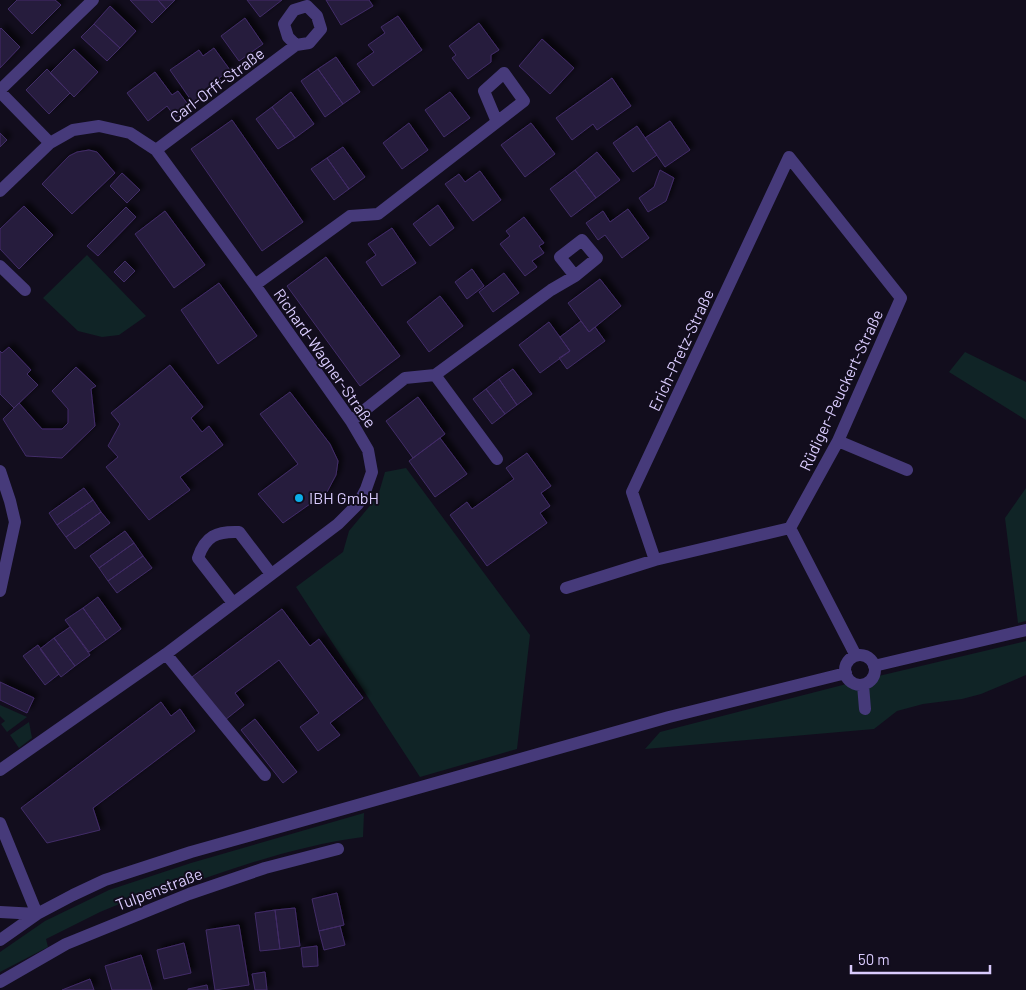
<svg xmlns="http://www.w3.org/2000/svg" width="1026" height="990" viewBox="0 0 1026 990" font-family="Barlow,sans-serif">
  <defs>
    <filter id="shadow"><feDropShadow dx="4.5" dy="-4.5" stdDeviation="2.5" flood-color="#0009"/></filter>
  </defs>
  <rect width="100%" height="100%" fill="#120d1d"/>
  <path fill="#102426" d="M87,255L146,316L119,335L102,337L78,331L43,298Z
    M965,352L1026,382V420L949,372Z
    M406,468L530,635L517,749L420,777L296,587L343,552L349,531L378,496L385,472Z
    M1026,488V621L1018,623L1005,518Z
    M1026,641V675L981,694L962,699L923,704L897,711L874,729L645,749L660,732L866,679Z
    M0,705L27,717L7,732L1,724L5,721L0,716Z
    M29,722L32,738L19,748L10,735Z
    M364,813L363,837C294,846 227,870 161,894L158,888L100,912L46,939L48,947L0,972V952L45,921L109,890L191,863Z"/>
  <path fill="#261a3d" stroke="#422d68" filter="url(#shadow)" d="M17,0H55L61,5L32,34L8,9Z
    M130,0H158L166,9L152,23Z
    M158,0H175L166,9Z
    M247,0H282L260,17Z
    M326,0H369L373,6L341,25Z
    M110,6L136,31L120,48L94,24Z
    M398,16L422,50L373,86L357,64L374,52L368,45L385,33L381,27Z
    M245,18L263,44L239,61L221,36Z
    M479,23L499,50L491,55V62L468,79L452,58L456,55L449,46Z
    M94,24L120,48L107,61L81,37Z
    M1,28L20,47L0,68V29Z
    M542,39L574,68L550,94L519,66Z
    M214,48L230,70L219,78L222,83L193,103L170,70L199,50L203,56Z
    M74,49L98,72L74,97L50,73Z
    M336,57L360,92L343,104L318,69Z
    M47,69L70,93L49,114L26,90Z
    M318,69L343,104L325,117L301,81Z
    M155,72L172,95L178,91L189,106L175,117L167,106L148,121L127,93Z
    M612,78L631,106L597,130L593,124L572,140L556,118Z
    M291,92L314,124L295,138L272,107Z
    M450,92L470,118L444,137L425,110Z
    M272,107L295,138L278,149L256,119Z
    M232,120L303,222L262,251L191,149Z
    M670,121L690,150L665,167L645,138Z
    M409,123L428,150L402,169L383,143Z
    M531,123L555,154L525,177L501,145Z
    M637,126L657,155L633,172L613,143Z
    M0,133L7,140L0,147Z
    M343,147L365,177L349,189L327,158Z
    M89,150L97,152L115,173L72,214L42,184L69,156L77,152Z
    M597,152L620,180L596,198L575,170Z
    M327,158L349,189L334,200L311,169Z
    M575,170L596,198L571,217L550,189Z
    M660,170L674,178L666,201L648,212L639,198L654,187Z
    M480,171L501,200L473,221L445,184L459,174L465,182Z
    M122,173L140,190L127,203L110,186Z
    M438,205L454,228L430,246L413,224Z
    M24,206L53,235L19,269L0,249V229Z
    M126,207L136,217L98,256L87,246Z
    M628,209L649,238L622,258L605,235L598,240L586,223L603,211L610,222Z
    M165,211L205,265L174,288L135,234Z
    M524,217L544,243L539,246L544,253L532,261L537,267L525,276L500,244L510,236L506,231Z
    M392,228L416,263L382,286L366,262L376,255L368,244Z
    M326,257L400,356L360,386L287,286Z
    M125,261L135,271L124,282L114,272Z
    M472,269L484,286L467,299L455,282Z
    M504,273L519,293L493,312L479,292Z
    M600,279L621,306L589,332L568,303Z
    M219,283L257,336L218,364L181,310Z
    M440,296L463,326L429,352L407,322Z
    M581,321L589,332L595,327L605,341L567,369L559,358L570,351L560,337Z
    M549,322L570,351L540,373L519,345Z
    M9,347L31,370L27,374L38,385L14,408L0,394V351L2,353Z
    M170,365L203,407L191,418L202,432L209,426L223,445L180,477L190,490L149,520L106,467L118,457L108,446L120,424L111,413Z
    M76,367L96,386L91,389L95,426L62,458L26,456L3,419L19,403L42,429H62L68,423V409L52,391Z
    M513,369L532,394L517,405L499,379Z
    M499,379L517,405L505,414L486,389Z
    M486,389L505,414L492,424L473,399Z
    M290,392L330,444L338,461L336,475L327,492L283,523L258,494L298,464L260,414Z
    M418,397L445,434L413,458L386,421Z
    M440,438L467,474L435,497L409,461Z
    M527,453L551,486L541,493L550,506L540,513L547,523L487,566L450,515L467,502L472,509L514,479L506,468Z
    M84,488L93,500L57,525L49,513Z
    M93,500L101,512L66,537L57,525Z
    M101,512L110,523L75,549L66,537Z
    M125,531L134,543L99,568L90,556Z
    M134,543L143,556L108,581L99,568Z
    M143,556L152,568L117,593L108,581Z
    M98,597L121,629L106,640L83,608Z
    M83,608L106,640L89,652L65,620Z
    M282,609L310,646L319,639L363,698L330,723L340,735L318,751L300,727L319,713L279,660L235,693L244,705L225,720L192,677Z
    M70,627L90,655L75,666L54,638Z
    M54,638L75,666L61,677L40,649Z
    M38,645L59,674L45,685L23,656Z
    M0,682L34,698L27,713L0,700Z
    M161,702L171,716L180,709L195,731L93,808L100,830L47,843L21,808Z
    M255,719L297,772L283,783L241,730Z
    M337,893L344,925L319,931L312,899Z
    M295,908L300,946L280,949L275,910Z
    M275,910L280,949L260,951L255,913Z
    M239,925L249,985L215,990L206,930Z
    M340,926L345,945L324,950L319,931Z
    M184,943L191,973L164,979L157,950Z
    M317,946L318,966L303,967L301,948Z
    M141,955L152,990H112L105,966Z
    M265,972L267,990H255L252,974Z
    M90,979L94,990H62Z
    M207,985L208,990H188V989Z"/>
  <g fill="none" stroke-linecap="round" stroke-linejoin="round">
    <path stroke="#463a7a" stroke-width="12" d="M0,90L93,0
      M0,92L50,143
      M156,150L296,45L309,43L321,29L317,16L307,6L294,10L284,24L288,37L296,45
      M0,191L50,143L73,130L99,126L130,133L156,150L255,285L351,421L368,450L372,472L366,489L358,504L338,524L166,654L0,770
      M0,266L25,290
      M255,285L350,216L378,214L524,101L504,73L484,91L497,122
      M435,375L497,459
      M351,421L405,378L435,375L551,290L575,276L597,258L582,240L560,257L575,276
      M838,441L907,470
      M0,471L10,501L15,522L0,591
      M790,528L855,654
      M655,560L632,492L789,157L901,298L838,441L790,528
      M566,588L655,560L790,528
      M233,603L198,558C205,536 217,531 239,532L271,574
      M166,654L265,775
      M845 670a15 15 0 1 1 30 0a15 15 0 1 1-30 0Z
      M874,666L1026,630
      M863,685L865,709
      M0,823L37,914
      M0,912L37,914
      M0,940L37,914L73,895L105,880L191,852L669,717L846,673
      M0,982L66,944L189,894L265,868L338,849"/>
  </g>
  <circle fill="#0baee9" stroke="#120d1d" stroke-width="2" cx="299" cy="498" r="5"/>
  <g text-anchor="middle" stroke-width="4" stroke-linejoin="round" paint-order="stroke">
    <g font-size="16" fill="#d9cbfd" stroke="#120d1d">
      <text transform="translate(217 85) rotate(-37)" y="6">Carl-Orff-Straße</text>
      <text transform="translate(681 350) rotate(-65)" y="6">Erich-Pretz-Straße</text>
      <text transform="translate(325 358) rotate(55)" y="6">Richard-Wagner-Straße</text>
      <text transform="translate(841 390) rotate(-65)" y="6">Rüdiger-Peuckert-Straße</text>
      <text transform="translate(159 889) rotate(-21)" y="6">Tulpenstraße</text>
    </g>
    <g font-size="16" fill="#d9cbfd" stroke="#120d1d" text-anchor="start">
      <text x="309" y="504">IBH GmbH</text>
    </g>
  </g>
  <path d="M851 965v8h139v-8" fill="none" stroke="#d9cbfd" stroke-width="2.5"/>
  <text x="858" y="965" font-size="15" fill="#d9cbfd" stroke="#120d1d" stroke-width="4" paint-order="stroke">50 m</text>
</svg>
